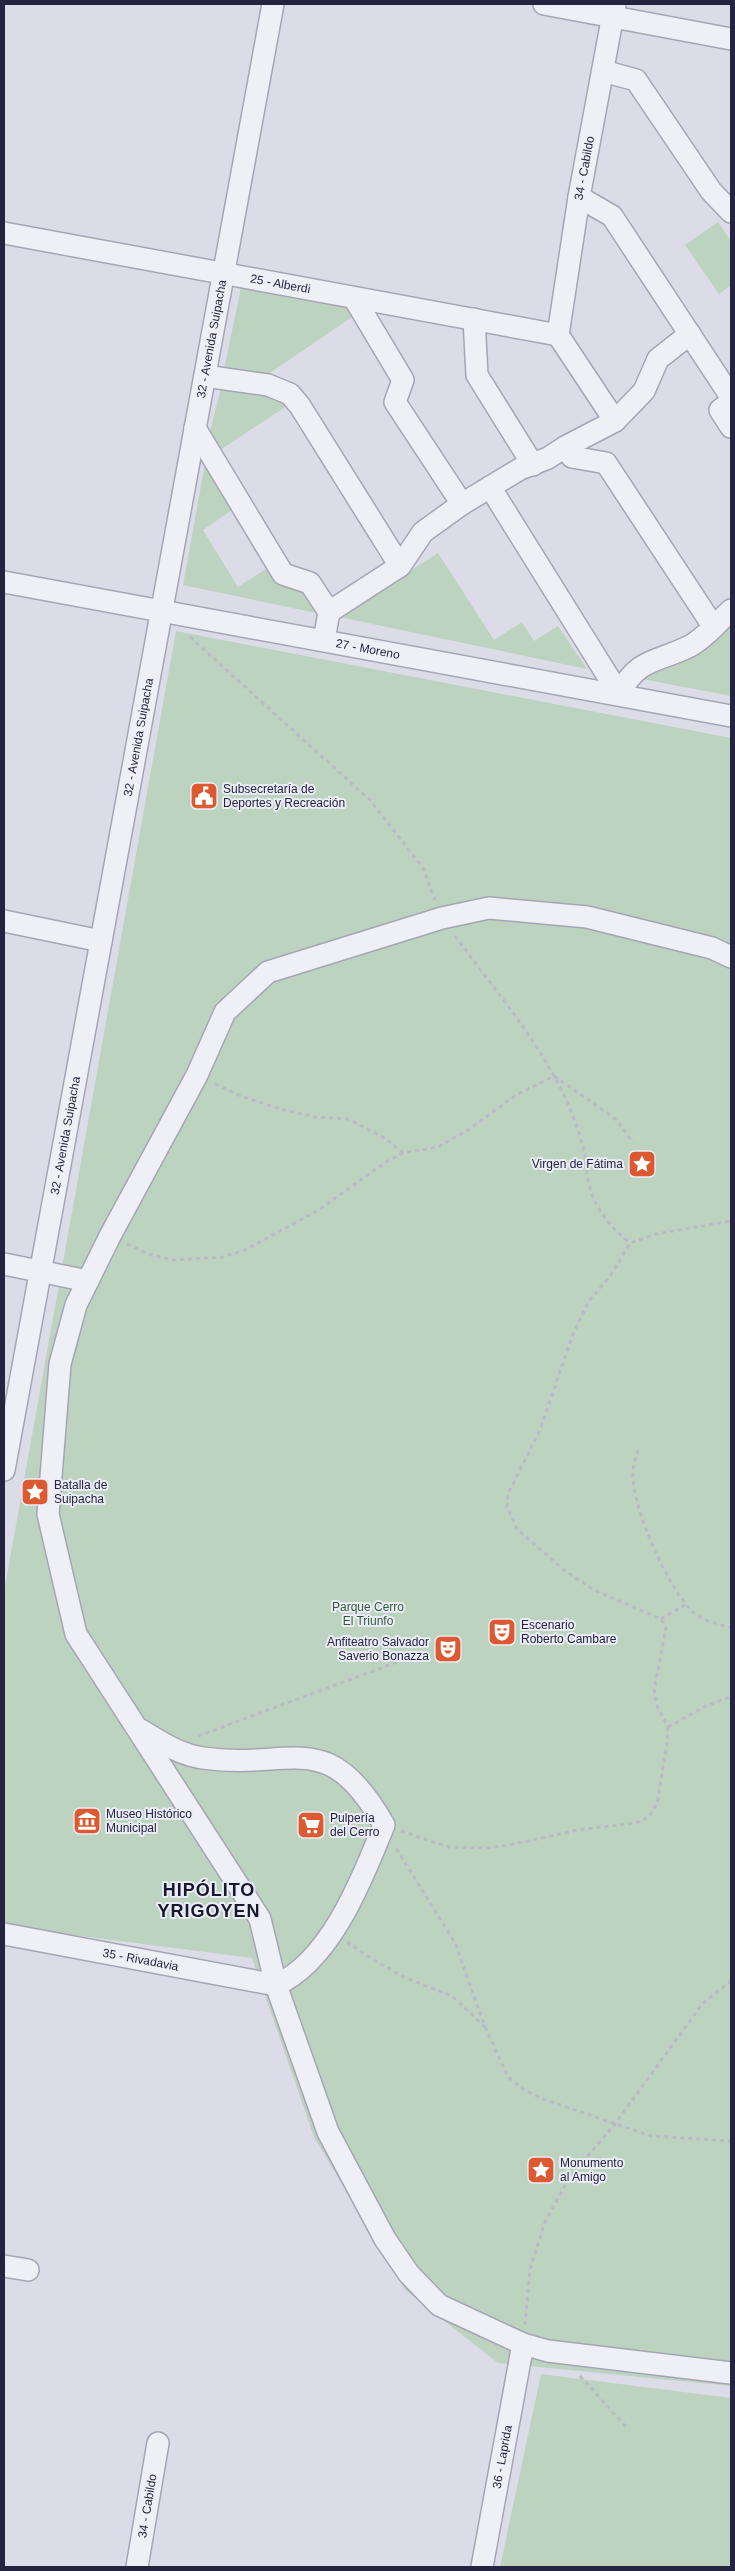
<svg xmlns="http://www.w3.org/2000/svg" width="735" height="2571" viewBox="0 0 735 2571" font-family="Helvetica,sans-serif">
  <rect width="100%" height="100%" fill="#dcdce8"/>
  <path fill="#bcd3bf" d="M718,222L731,241V285L719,294L685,245Z
    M242,283L345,302L355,315L261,379L223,374Z
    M222,385L263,389L288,405L216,453L208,439Z
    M206,458L235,508L203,530L238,587L272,565L306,587L321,614L183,585Z
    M438,553L494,640L522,622L534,641L558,626L587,669L339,617Z
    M731,626V696L642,679L709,647Z
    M176,631L731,738V2386L498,2363L405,2290L314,2137L252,1958L4,1926V1592Z
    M541,2374L731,2398V2567H500Z"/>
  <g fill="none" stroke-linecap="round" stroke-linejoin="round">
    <defs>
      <g id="minor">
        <path d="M544,4L731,39"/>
        <path d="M603,71L636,80L711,191L731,212"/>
        <path d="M579,197L612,216L731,397"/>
        <path id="s1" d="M4,233L558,335"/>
        <path d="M354,298L403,380L395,402L462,504"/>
        <path d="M474,319L477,375L533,465"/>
        <path id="s2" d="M558,335L579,197L615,4"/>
        <path d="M558,335L615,421"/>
        <path d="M205,376L268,385L290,394L300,406L400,566"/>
        <path d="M731,402L720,410L731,427"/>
        <path d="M195,428L283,574L310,583L329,612"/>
        <path d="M565,447L572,457L606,463L713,626"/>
        <path d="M490,487L619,694"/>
        <path id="s3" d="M4,582L731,716"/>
        <path d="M324,640L329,612L400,566L423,532L462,504L520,469L548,458L565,447L615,421L644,391L658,359L690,334"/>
        <path d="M619,694C639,657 656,663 690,646C705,638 719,621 731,610"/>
        <path d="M4,921L101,941"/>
        <path d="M731,957L712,948L587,917L489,908L442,918L268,972L225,1012L197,1075L110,1236L76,1305L60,1364L48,1514L76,1634L260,1919L276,1985L328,2132L385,2239L409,2274L439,2305L523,2344L548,2351L731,2373"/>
        <path d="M4,1264L88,1281"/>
        <path id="s4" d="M4,1470L273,4"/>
        <path id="s5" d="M4,1934L276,1985C331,1961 363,1877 384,1825C327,1724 292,1771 203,1758C180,1755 161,1742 141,1730"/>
        <path d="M4,2266L28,2270"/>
        <path id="s6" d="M137,2567L158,2443"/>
        <path id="s7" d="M482,2567L523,2344"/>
      </g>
    </defs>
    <use href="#minor" stroke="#a5a5b6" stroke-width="24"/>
    <path stroke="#babac7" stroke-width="3" stroke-dasharray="4 4" stroke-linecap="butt" d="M190,637L370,800L423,868L435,900
      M455,936C489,982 527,1027 554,1076C567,1099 578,1126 584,1151C586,1162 586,1174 589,1185C596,1210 610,1227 630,1243
      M215,1084L241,1096L280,1109L315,1117L348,1119L385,1138L403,1153
      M127,1244L151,1255L174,1260L223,1257L245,1250L317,1211L386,1162L403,1153L438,1147L468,1130L516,1095L554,1076L617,1120L633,1143
      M638,1450C637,1456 634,1463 633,1469C629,1502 668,1589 693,1612C703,1621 719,1624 731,1628
      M661,1619L686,1604
      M668,1727L708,1705L731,1697
      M198,1736L408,1658
      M401,1831L449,1847L487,1848L510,1845L577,1830L636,1823L649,1817L657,1804L667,1743L668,1727L657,1706L654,1690L666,1628L661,1619L594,1590L564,1570L517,1529L507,1506L508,1494L540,1430L573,1334L589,1301L611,1275L630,1243L656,1234L731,1221
      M347,1942L372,1959L406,1978L452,1996L485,2027L455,1943L396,1848
      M485,2027L508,2077L523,2089L543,2099L651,2136L731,2141
      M525,2325L530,2269L545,2222L569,2178L615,2124L703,2003L731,1981
      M580,2376L628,2429"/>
    <use href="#minor" stroke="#efeff6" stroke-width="21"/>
  </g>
  <defs>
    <symbol id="civic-square" viewBox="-11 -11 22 22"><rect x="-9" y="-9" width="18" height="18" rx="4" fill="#dd5931" stroke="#ebecf6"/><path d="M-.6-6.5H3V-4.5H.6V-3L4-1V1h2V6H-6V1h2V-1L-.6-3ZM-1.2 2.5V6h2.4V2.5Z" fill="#fff"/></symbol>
    <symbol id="sight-square" viewBox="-11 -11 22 22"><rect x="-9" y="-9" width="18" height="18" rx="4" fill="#dd5931" stroke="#ebecf6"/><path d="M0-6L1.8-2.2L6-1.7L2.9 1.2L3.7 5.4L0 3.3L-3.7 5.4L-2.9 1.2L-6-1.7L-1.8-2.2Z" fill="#fff"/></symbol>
    <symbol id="theatre-square" viewBox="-11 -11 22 22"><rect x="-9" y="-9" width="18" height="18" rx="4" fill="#dd5931" stroke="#ebecf6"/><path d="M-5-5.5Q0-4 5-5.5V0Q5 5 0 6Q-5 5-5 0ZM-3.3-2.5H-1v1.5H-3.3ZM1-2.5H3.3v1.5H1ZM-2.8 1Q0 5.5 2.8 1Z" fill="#fff"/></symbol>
    <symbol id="museum-square" viewBox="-11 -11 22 22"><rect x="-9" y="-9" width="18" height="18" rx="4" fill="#dd5931" stroke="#ebecf6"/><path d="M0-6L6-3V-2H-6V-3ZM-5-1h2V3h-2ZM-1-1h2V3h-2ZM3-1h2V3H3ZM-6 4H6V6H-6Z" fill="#fff"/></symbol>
    <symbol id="supermarket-square" viewBox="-11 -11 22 22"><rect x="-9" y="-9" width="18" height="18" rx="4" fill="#dd5931" stroke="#ebecf6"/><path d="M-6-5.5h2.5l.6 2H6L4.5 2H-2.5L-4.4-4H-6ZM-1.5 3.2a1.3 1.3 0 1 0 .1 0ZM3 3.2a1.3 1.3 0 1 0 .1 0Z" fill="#fff"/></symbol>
  </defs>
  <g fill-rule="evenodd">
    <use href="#civic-square" x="188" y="780" width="32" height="32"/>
    <use href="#sight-square" x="626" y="1148" width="32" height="32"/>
    <use href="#sight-square" x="19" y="1476" width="32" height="32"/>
    <use href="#theatre-square" x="486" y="1616" width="32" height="32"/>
    <use href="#theatre-square" x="432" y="1633" width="32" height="32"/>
    <use href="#museum-square" x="71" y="1805" width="32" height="32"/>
    <use href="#supermarket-square" x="295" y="1809" width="32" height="32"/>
    <use href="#sight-square" x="525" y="2154" width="32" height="32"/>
  </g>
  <g text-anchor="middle" stroke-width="4" stroke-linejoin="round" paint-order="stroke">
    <g font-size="12" fill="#252440" stroke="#ebecf6">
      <text dy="4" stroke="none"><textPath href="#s2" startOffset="169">34 - Cabildo</textPath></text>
      <text dy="4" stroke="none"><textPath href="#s1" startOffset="281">25 - Alberdi</textPath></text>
      <text dy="4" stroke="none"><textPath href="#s4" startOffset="1150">32 - Avenida Suipacha</textPath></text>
      <text dy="4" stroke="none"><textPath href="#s3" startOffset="370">27 - Moreno</textPath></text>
      <text dy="4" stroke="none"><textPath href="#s4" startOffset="745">32 - Avenida Suipacha</textPath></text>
      <text dy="4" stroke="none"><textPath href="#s4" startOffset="340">32 - Avenida Suipacha</textPath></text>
      <text dy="4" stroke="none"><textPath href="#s5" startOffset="139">35 - Rivadavia</textPath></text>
      <text dy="4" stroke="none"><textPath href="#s7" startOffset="112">36 - Laprida</textPath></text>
      <text dy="4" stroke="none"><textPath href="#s6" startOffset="62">34 - Cabildo</textPath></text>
    </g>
    <g font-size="12" fill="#252440" stroke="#ebecf6" text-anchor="start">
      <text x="223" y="793">Subsecretaría de<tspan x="223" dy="14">Deportes y Recreación</tspan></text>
      <text x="623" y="1168" text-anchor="end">Virgen de Fátima</text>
      <text x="54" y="1489">Batalla de<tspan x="54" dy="14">Suipacha</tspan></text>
      <text x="521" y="1629">Escenario<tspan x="521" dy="14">Roberto Cambare</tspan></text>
      <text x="429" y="1646" text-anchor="end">Anfiteatro Salvador<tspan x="429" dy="14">Saverio Bonazza</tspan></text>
      <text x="106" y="1818">Museo Histórico<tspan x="106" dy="14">Municipal</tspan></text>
      <text x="330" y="1822">Pulpería<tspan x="330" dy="14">del Cerro</tspan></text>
      <text x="560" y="2167">Monumento<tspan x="560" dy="14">al Amigo</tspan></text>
    </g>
    <g font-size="12" fill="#305d39" stroke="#ebecf6">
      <text x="368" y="1611">Parque Cerro<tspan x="368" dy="14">El Triunfo</tspan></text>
    </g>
    <g font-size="18" font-weight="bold" letter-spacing="1" fill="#181730" stroke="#ebecf6">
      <text x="209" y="1896">HIPÓLITO<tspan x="209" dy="21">YRIGOYEN</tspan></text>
    </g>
  </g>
  <rect width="735" height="2571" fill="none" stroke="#252440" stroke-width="10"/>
</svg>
